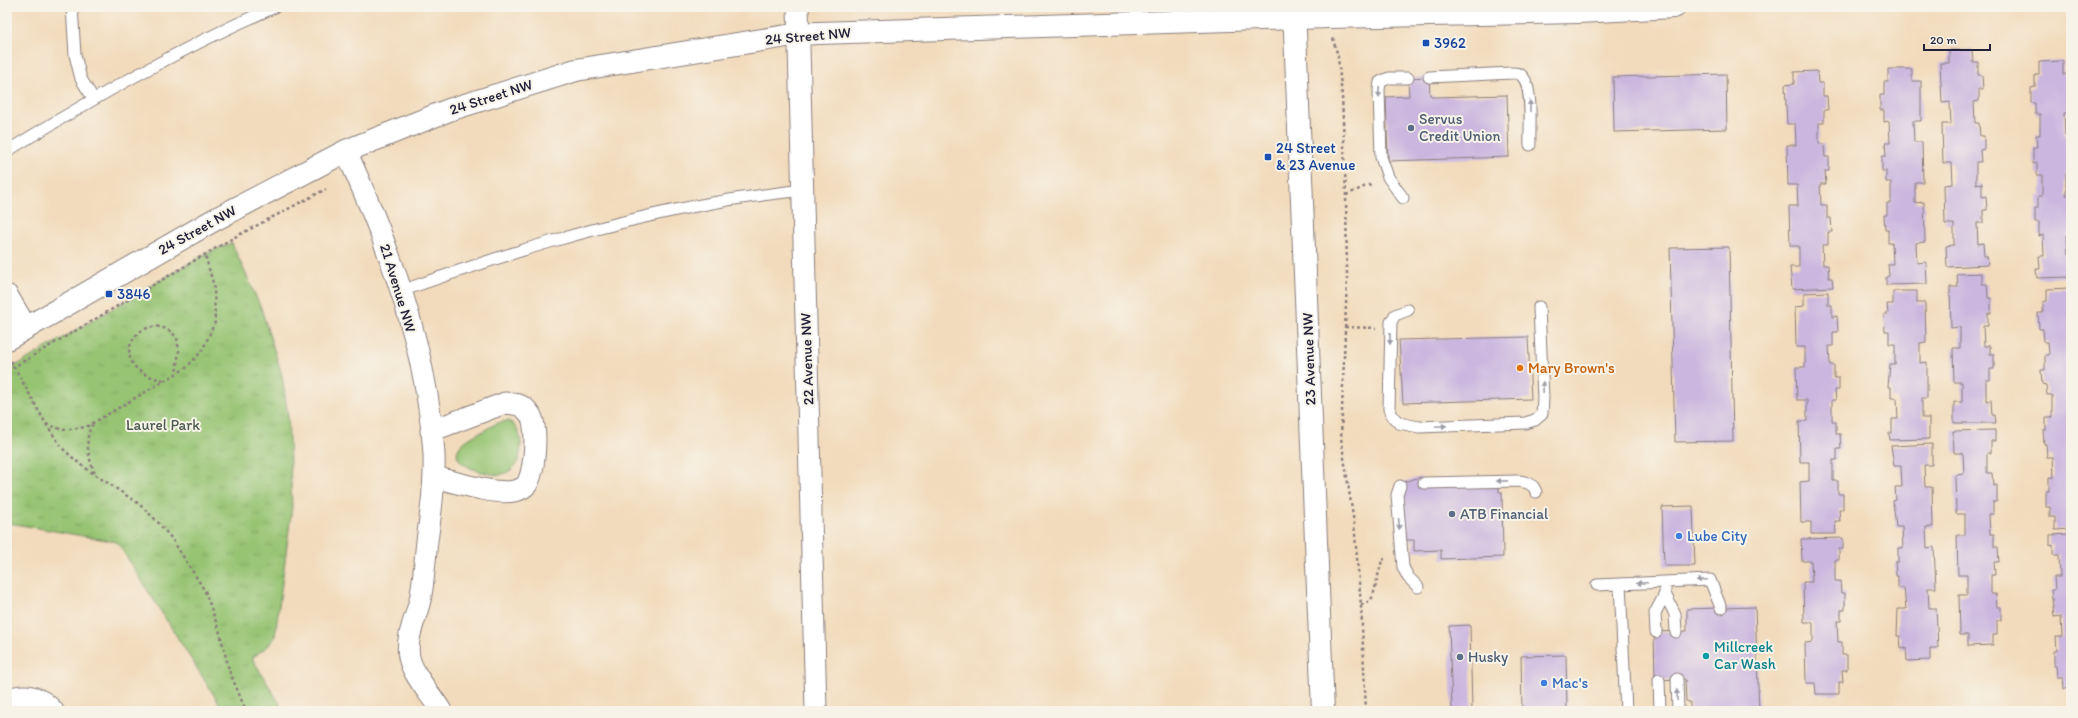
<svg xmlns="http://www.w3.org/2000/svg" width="2078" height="718" viewBox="0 0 2078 718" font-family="Itim,sans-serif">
  <defs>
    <pattern id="grass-tufts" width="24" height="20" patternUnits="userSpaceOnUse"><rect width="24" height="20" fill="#97c473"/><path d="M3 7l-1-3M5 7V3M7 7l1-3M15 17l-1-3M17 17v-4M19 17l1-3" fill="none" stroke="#82a864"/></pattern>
  </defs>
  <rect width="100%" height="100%" fill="#f7f3e8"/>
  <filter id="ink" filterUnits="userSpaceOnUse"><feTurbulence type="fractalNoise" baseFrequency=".025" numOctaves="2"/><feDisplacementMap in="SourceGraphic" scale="8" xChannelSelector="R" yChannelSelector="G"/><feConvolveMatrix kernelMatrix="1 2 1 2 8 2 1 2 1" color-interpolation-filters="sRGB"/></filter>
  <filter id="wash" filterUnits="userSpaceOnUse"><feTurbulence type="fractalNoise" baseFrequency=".012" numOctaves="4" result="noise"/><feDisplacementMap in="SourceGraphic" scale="16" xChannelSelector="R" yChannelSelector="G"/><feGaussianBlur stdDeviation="0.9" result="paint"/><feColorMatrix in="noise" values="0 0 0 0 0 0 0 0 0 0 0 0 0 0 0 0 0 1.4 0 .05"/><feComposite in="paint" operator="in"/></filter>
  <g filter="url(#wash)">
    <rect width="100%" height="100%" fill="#f2dbbc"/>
    <path fill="url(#grass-tufts)" stroke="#5c7357" d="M232,243L261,308L282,375L288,417L292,507L275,636L269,645L252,658L284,711H224L117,542L9,523L7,519V371L205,254Z"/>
    <path fill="#97c473" stroke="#5c7357" d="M508,421C524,427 524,456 514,467C510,472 505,473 500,475C487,475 441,464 463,443C469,437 478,434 485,430C492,426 499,421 508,421Z"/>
    <g id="blocks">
      <path fill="#cbb6df" d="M1949,50H1972L1973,62H1978V75H1982L1983,89H1979V101L1974,102L1975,123H1979L1980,136H1984V149L1980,150L1981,162H1976V184L1982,183V197L1986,196L1987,210H1983V223H1977L1978,244L1983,243L1984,256H1987L1988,265L1947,267L1946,246L1954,245V224H1945L1944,185L1953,184L1952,163H1943L1942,124H1951L1950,102L1942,103L1940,63H1949Z
        M2063,61V74H2071V113H2064L2065,135H2071V174H2066V195H2071V235H2067L2068,255H2071V277L2037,278L2036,269H2040L2039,256H2044L2043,235L2039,236V222H2035V208H2038V196H2042V175H2037V163L2033,164V148H2037L2036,135H2040V114H2035V103H2031V88L2035,87V75L2039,74V62Z
        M1888,69H1912V81H1921V121H1913L1914,142H1922L1923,182H1915V203L1924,202L1925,242L1916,243L1917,263L1926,262L1927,284L1886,285V277L1889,276L1888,264H1893L1892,243H1888V230H1885L1884,215H1887V203H1891V182H1886V171H1882V156H1886L1885,143H1890L1889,121L1884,122V110H1880V95H1884V82H1888Z
        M1817,71L1818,83H1823V96H1827L1828,110H1824V123H1819V144H1824L1825,157H1829V171H1825L1826,184H1820L1821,205H1827V218H1831L1832,232H1828V245H1822L1823,265H1828L1829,278H1832L1833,287L1792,289L1790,267H1799V246H1790L1789,206H1798L1797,185H1788L1787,145H1796L1795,124H1787L1785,85L1794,84V72Z
        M1726,74L1727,129L1614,132L1613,77Z
        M1429,77L1430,95L1434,97L1507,95L1509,157L1388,161L1386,97L1409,96L1408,78Z
        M1729,247L1733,441L1675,442L1670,248Z
        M1982,273V284H1987L1988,298H1991V313H1988V326H1983L1984,346H1990V354H1994V369H1990V380H1986V401L1991,400L1992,415H1995L1996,423H1954V402H1962V382H1954L1953,348H1960V327L1951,328L1950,287H1958L1957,274Z
        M2071,288V529L2055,530V517H2050V507H2046V491H2049V477L2054,478L2053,457H2047L2046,444H2044L2043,430H2046V417H2052V395H2047L2046,385L2042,384L2041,370H2045V355H2049L2048,342H2044L2043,329H2039L2038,313H2043V302L2047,301V289Z
        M1893,291H1917V303H1925L1926,342L1920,343V363L1927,362V398H1922V418H1929V439L1890,440L1889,433H1892V419H1898L1897,398H1891V387H1888L1890,364H1895V344H1889V331H1885L1884,314H1888L1887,304H1893Z
        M1828,292V305H1832V317L1837,316L1838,332H1833V346H1829L1830,365H1834V378H1839V390H1835L1836,400H1832V421H1836V434H1840L1841,449H1837V460H1833V481H1838V494H1843V509H1839L1840,521H1835L1836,534H1811V522H1801L1800,482L1809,481V462H1800L1799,421H1807V400H1797L1796,367H1805V347H1796L1795,307L1804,306V293Z
        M1528,337L1531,399L1403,403L1399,340Z
        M1995,430V441H1991V453H1987V473H1992L1993,486L1997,485V502H1993V514H1989L1990,534H1994V547H1998L1999,562H1994L1995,575H1991V594H1996L1997,607H2001V620H1997V635H1993V645L1968,646V635H1960L1959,595H1967V575H1958L1957,535H1965V514H1956L1955,475L1964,474L1963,453H1954L1953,431Z
        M1932,444V465H1924L1925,487H1932L1933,527H1926L1927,548L1934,547L1936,588H1928L1929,608H1936L1938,648H1930V660L1907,661L1906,648L1901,649L1900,636H1897L1898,609H1906L1904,588H1898V576H1896L1895,562H1898V548H1903L1902,527H1896L1893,501L1896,500L1895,487H1902L1901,466H1894L1891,446Z
        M1421,477L1425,486L1499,484V492H1502L1503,557L1441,559V550L1414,551V540H1403L1400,483Z
        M1693,506L1695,566H1664L1662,507Z
        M2071,534V688L2064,689L2063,677H2057L2056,666H2054V651H2057L2056,637H2062L2061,616L2054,617L2051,590H2055L2054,577H2060L2059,555H2053V545L2050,546V535Z
        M1843,538V549H1839V560H1835V581H1840L1841,593H1845V610H1841V621H1837L1838,642H1842V655H1847V670H1842L1843,682H1839V694H1816L1815,683H1806L1805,643L1813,642V622H1804L1803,582H1812L1811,561H1802L1801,539Z
        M1755,607L1759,711H1690V702L1686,701L1685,679L1655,680L1654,632L1687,631V609Z
        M1470,625L1472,711H1452L1449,626Z
        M1566,655L1567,711H1522L1521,656Z"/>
    </g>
  </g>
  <g filter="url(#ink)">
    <use href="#blocks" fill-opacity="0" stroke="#8a7e7c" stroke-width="1"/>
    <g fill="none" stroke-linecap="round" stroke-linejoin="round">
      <defs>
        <path id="service" d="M72,7L75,55L81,79L93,98
          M1429,77L1512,73C1515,73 1519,73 1521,75C1534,85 1529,129 1530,145
          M7,151C94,98 182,47 275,7
          M1403,198L1388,177L1381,157L1379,90L1380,82L1389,78H1408
          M401,291C502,255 606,222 712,203C742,197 772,194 802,190
          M1408,310L1395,315L1391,322L1389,409L1393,417L1399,423L1419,427L1525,423L1535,420L1542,414L1543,398L1539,307
          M1424,483L1518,481C1526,482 1533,483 1536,492
          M1400,486L1397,495L1403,567L1408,577L1418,587
          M1665,582V594L1675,614L1676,632
          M1620,584L1626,711
          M1597,585L1710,580L1721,608
          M1656,632L1655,613L1665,594
          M1677,679L1678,711
          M1659,680L1660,711"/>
        <path id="minor" d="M798,7L816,711
          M346,151C389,246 427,348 434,454C435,483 431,512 427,541C425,559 424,577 421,595C418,615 405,636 409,657C413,676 431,694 441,711
          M431,431L505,403C515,404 523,404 529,413C539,424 535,471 527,484C524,488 519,490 514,491C494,495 455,482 434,477
          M7,700C24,692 41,696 53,711"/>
        <path id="tertiary" d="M7,296L26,328
          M7,339L214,220L346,151L449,110L576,70L799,34L818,33L1328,17L1578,12L1674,7"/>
        <path id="secondary" d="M1294,7L1323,711"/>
      </defs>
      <use href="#service" stroke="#8a7e7c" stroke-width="13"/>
      <use href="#minor" stroke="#8a7e7c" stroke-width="23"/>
      <use href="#tertiary" stroke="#8a7e7c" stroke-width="24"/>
      <use href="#secondary" stroke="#8a7e7c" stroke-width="24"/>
      <path stroke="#8a7e7c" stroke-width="2.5" stroke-dasharray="3 3" stroke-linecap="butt" d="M1333,38L1338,57L1342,96L1346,195L1347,277L1341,438L1354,523L1361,605L1366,711
        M1346,195L1373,183
        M1345,327L1376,328
        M11,361L46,424L62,448L81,465L139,504L157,521L172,539L205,591L220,633L229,670L246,711
        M7,371L233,238L326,189
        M164,380C94,368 146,300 177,338L179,351L176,374
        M46,424L63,430L86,427L186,368L202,351L215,322L214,286L205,255
        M93,424C83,437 89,460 95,474
        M1361,605L1370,601L1373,596L1382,560L1385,559"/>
      <use href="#service" stroke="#fff" stroke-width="11"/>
      <use href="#minor" stroke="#fff" stroke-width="21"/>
      <use href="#tertiary" stroke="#fff" stroke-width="22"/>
      <use href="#secondary" stroke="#fff" stroke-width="22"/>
    </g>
    <defs><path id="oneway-solid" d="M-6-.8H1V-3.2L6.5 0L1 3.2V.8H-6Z"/></defs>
    <g fill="#9c9ca7">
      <use href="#oneway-solid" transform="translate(1379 92) rotate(93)"/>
      <use href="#oneway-solid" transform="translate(1530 106) rotate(-90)"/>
      <use href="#oneway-solid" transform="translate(1390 339) rotate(90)"/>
      <use href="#oneway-solid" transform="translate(1543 387) rotate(-92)"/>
      <use href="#oneway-solid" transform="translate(1441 426) rotate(-2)"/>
      <use href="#oneway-solid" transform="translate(1502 481) rotate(179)"/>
      <use href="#oneway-solid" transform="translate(1399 524) rotate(86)"/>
      <use href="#oneway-solid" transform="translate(1702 580) rotate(178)"/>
      <use href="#oneway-solid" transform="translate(1642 583) rotate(178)"/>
      <use href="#oneway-solid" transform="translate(1677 695) rotate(-92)"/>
    </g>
  </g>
  <g fill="#1a4fb4" stroke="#f7f3e8" stroke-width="1.5">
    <rect x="1422" y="39" width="8" height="8" rx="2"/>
    <rect x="1264" y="153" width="8" height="8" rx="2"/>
    <rect x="105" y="290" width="8" height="8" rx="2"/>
  </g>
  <g fill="#5c6f8a" stroke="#f7f3e8" stroke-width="1.5">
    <circle cx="1411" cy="128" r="4"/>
    <circle cx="1452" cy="514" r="4"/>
    <circle cx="1460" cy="657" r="4"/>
  </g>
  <circle fill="#e8710a" stroke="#f7f3e8" stroke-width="1.5" cx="1520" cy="368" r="4"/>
  <g fill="#3f7fe0" stroke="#f7f3e8" stroke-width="1.5">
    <circle cx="1679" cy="536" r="4"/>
    <circle cx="1544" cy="683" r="4"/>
  </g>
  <circle fill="#0f9aa8" stroke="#f7f3e8" stroke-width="1.5" cx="1706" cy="656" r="4"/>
  <g text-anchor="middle" stroke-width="4" stroke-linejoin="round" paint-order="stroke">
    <g font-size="15" fill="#22223b" stroke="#f7f3e8">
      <text transform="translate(808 36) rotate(-5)" y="5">24 Street NW</text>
      <text transform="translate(491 97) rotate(-18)" y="5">24 Street NW</text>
      <text transform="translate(197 230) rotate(-29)" y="5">24 Street NW</text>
      <text transform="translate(398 288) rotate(73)" y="5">21 Avenue NW</text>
      <text transform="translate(807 359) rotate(-92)" y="5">22 Avenue NW</text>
      <text transform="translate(1309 359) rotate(-92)" y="5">23 Avenue NW</text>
    </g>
    <g font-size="15" fill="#164399" stroke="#f7f3e8" text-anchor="start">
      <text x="1434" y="48">3962</text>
      <text x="1276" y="153">24 Street<tspan x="1276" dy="17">&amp; 23 Avenue</tspan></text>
      <text x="117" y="299">3846</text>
    </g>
    <g font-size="15" fill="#4e5e75" stroke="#f7f3e8" text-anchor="start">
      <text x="1419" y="124">Servus<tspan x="1419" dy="17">Credit Union</tspan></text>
      <text x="1460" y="519">ATB Financial</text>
      <text x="1468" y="662">Husky</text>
    </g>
    <g font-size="15" fill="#c56008" stroke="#f7f3e8" text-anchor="start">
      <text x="1528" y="373">Mary Brown's</text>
    </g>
    <g font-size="15" fill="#4b5b4f" stroke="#f7f3e8">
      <text x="163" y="430">Laurel Park</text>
    </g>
    <g font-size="15" fill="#366cbe" stroke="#f7f3e8" text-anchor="start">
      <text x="1687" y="541">Lube City</text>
      <text x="1552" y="688">Mac's</text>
    </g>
    <g font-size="15" fill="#0d838f" stroke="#f7f3e8" text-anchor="start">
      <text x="1714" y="652">Millcreek<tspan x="1714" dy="17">Car Wash</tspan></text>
    </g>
  </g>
  <rect width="2078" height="718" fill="none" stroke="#f7f3e8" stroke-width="24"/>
  <path d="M1924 44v6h66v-6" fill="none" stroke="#22223b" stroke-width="2"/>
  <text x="1930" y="44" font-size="12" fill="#22223b" stroke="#f7f3e8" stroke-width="3" paint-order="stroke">20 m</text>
</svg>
